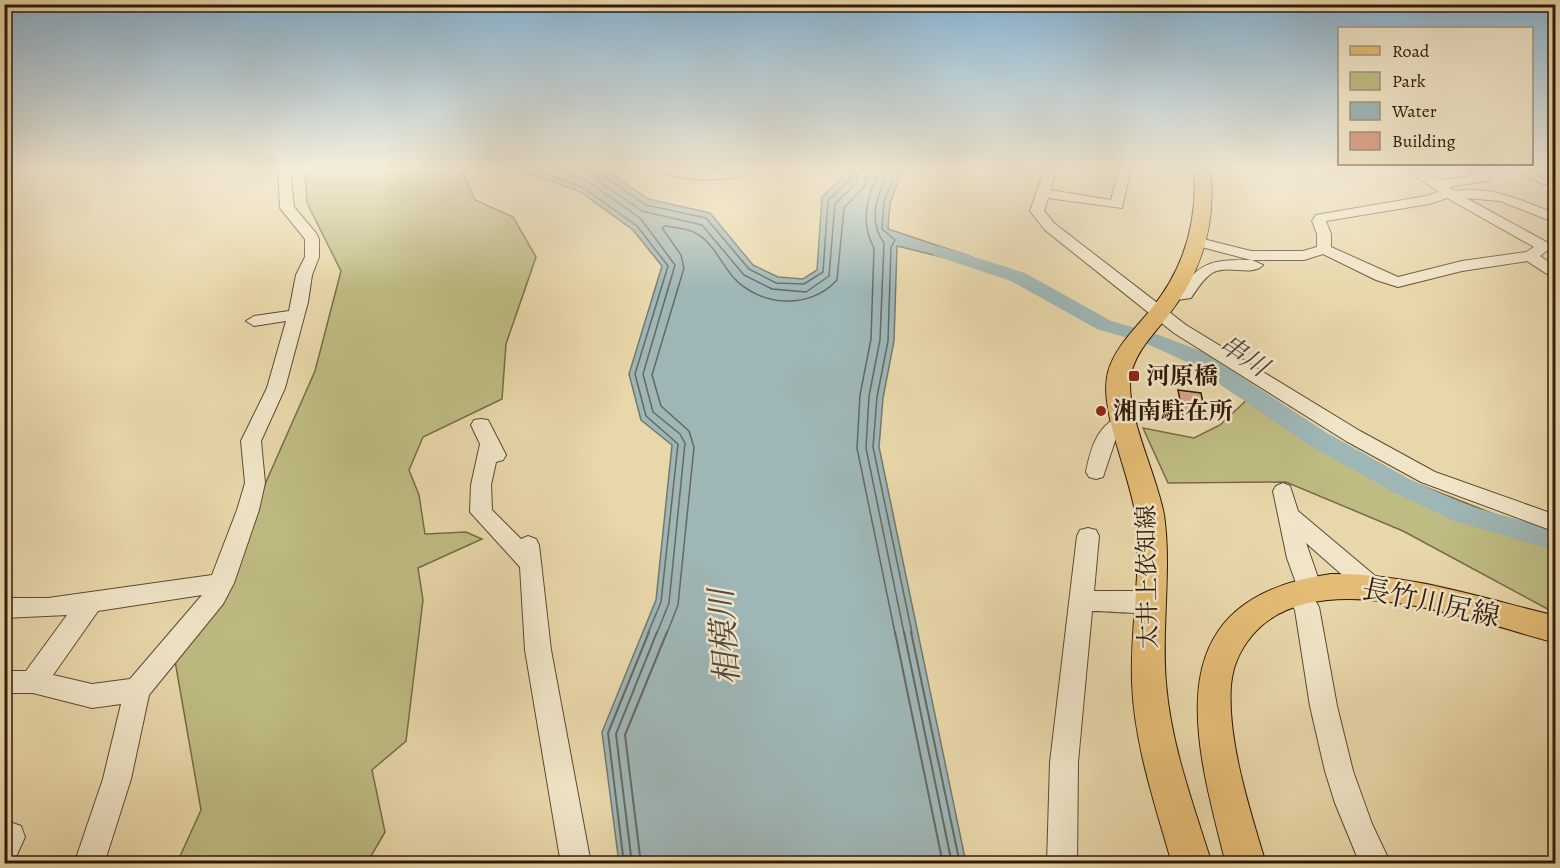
<svg xmlns="http://www.w3.org/2000/svg" width="1560" height="868" viewBox="0 0 1560 868" font-family="Alegreya,'Noto Serif JP',serif">
  <rect width="100%" height="100%" fill="#e8d7aa"/>
  <filter id="stains"><feTurbulence type="fractalNoise" baseFrequency=".00333" numOctaves="4"/><feColorMatrix values="0 0 0 0 .2 0 0 0 0 .09 0 0 0 0 .02 0 0 0 .5 -.17"/></filter>
  <radialGradient id="worn" r=".72"><stop offset=".6" stop-color="#630" stop-opacity="0"/><stop offset="1" stop-color="#630" stop-opacity=".3"/></radialGradient>
  <path fill="#bebc83" stroke="#786b46" stroke-width="1.5" d="M305,168H461L475,200L513,217L536,257L506,344L502,399L423,437L409,470L419,495L425,534L466,532L482,539L418,568L423,600L406,741L372,770L385,832L367,863H177L201,810L175,661L219,608L266,482L315,371L341,271L307,203Z
    M1251,396L1382,470L1555,538V613L1403,531L1286,482L1168,483L1143,428L1194,438L1220,425Z"/>
  <path fill="#9eb6b6" stroke="#727871" stroke-width="1.5" d="M510,168H603L648,199L710,213L753,265L778,277L803,279L817,270L822,197L845,175L848,168H904L890,203L888,229L972,257L966,263L897,246L894,341L883,398L879,447L966,863H619L602,732L656,600L672,445L641,420L629,374L662,266L633,230L579,191Z"/>
  <g fill="none" stroke-linecap="round" stroke-linejoin="round">
    <path stroke="#686860" stroke-width="1.5" d="M529,168L582,187L637,226L668,266L635,374L646,416L678,444L661,602L648,633
      M552,168L586,180L641,219L675,265L643,374L653,412L680,434L685,443L669,603L657,633
      M593,168L598,181L642,211L702,225L744,275L772,289L806,292L829,276L835,204L856,183L860,168
      M601,168L604,176L646,205L706,218L749,269L776,283L804,284L823,272L828,201L850,179L853,168
      M880,168C868,195 859,221 874,248L871,339L860,395L857,448L895,633
      M890,168C879,193 866,218 884,243L880,340L869,396L866,448L904,633
      M898,168L884,201L882,229L895,240L891,247L888,341L877,397L873,447L912,633
      M667,633L678,605L694,447L689,431L661,406L652,375L684,268L681,255L662,228L665,226C675,228 688,228 697,234C713,243 721,263 733,277C760,307 810,310 837,280L844,208L864,187L869,168"/>
    <path stroke="#686860" stroke-width="2" d="M895,632L943,864
      M904,632L952,864
      M911,632L960,864
      M624,864L608,733L649,632
      M632,864L616,734L657,632
      M641,864L625,735L667,632"/>
    <path fill="#9eb6b6" fill-rule="evenodd" d="M939,246L1025,273L1111,321L1159,335L1203,352L1327,433L1411,480L1469,506L1556,530V551L1452,520L1393,492L1309,445L1187,362L1145,343L1097,329L1011,281L933,255L930,251L933,247Z"/>
  </g>
  <path fill="#d9a389" stroke="#311a09" stroke-width="1.5" d="M1178,390L1201,393L1206,418L1183,415Z"/>
  <g fill="none" stroke-linecap="round" stroke-linejoin="round">
    <defs>
      <path id="minor" d="M278,168H290L294,207L316,233L319,239V257L312,275L308,302L285,388L261,441L265,483L259,510L234,583L223,604L149,695L131,779L104,864H74L103,779L121,704L92,708L33,693H4V671H26L67,615L4,618V598H48L212,575L237,510L245,483L241,441L267,388L286,321L254,326L246,321L254,316L289,311L296,275L305,257V239L280,208ZM202,595L130,679L92,684L53,675L98,611Z
        M656,168L707,172L758,168C740,183 674,183 656,168Z
        M1045,168H1057L1050,190L1111,200L1119,168H1131L1122,208L1048,198L1044,211L1055,224L1186,325L1360,431L1435,472L1556,515V532L1421,482L1346,441L1174,333L1045,230L1030,211Z
        M1404,168H1421L1443,180L1478,175L1486,168H1501L1487,181L1449,187L1455,191C1490,185 1523,201 1556,214V223L1500,201L1466,198L1550,244L1552,247L1540,256L1556,267V280L1527,261L1462,271L1398,287L1376,280L1323,254L1304,260H1252L1263,265C1252,277 1227,264 1212,273C1203,279 1197,289 1191,298L1170,301L1162,296L1164,293L1180,291C1201,260 1215,260 1251,260L1194,245L1192,242L1194,239L1199,238L1251,251H1303L1317,247V234L1312,221L1316,215L1426,196L1439,192ZM1447,198L1534,247L1526,252L1462,261L1398,277L1331,247V234L1326,221L1429,204Z
        M1511,168H1529L1555,181L1553,184H1543Z
        M1125,415L1132,417L1135,421L1116,438L1103,477L1096,479L1089,477L1086,472C1091,447 1098,422 1125,415Z
        M481,419L488,420L506,455L503,460L496,462L491,485L492,510L521,539L528,536L536,539L539,545L551,650L591,864H561L525,650L520,567L470,512L471,485L480,444L471,425L474,420Z
        M1283,483L1290,486L1298,511L1380,580L1384,587L1380,594L1372,596L1364,594L1306,543L1322,589L1318,596L1313,597L1319,607L1337,706L1353,771L1372,824L1391,864H1360L1335,803L1325,771L1310,706L1295,610L1283,592L1287,585L1296,583L1287,558L1273,491L1276,486Z
        M1088,528L1096,530L1099,536L1094,591H1133L1158,598L1162,605L1158,612C1149,615 1107,611 1092,611L1078,762L1077,864H1047L1050,762L1077,536L1080,530Z
        M10,822L21,826L25,837L15,859L4,863V823Z"/>
      <path id="major" d="M1194,168H1210C1217,224 1202,272 1167,317C1154,334 1136,351 1131,374C1124,412 1157,474 1164,515C1172,570 1161,627 1166,683C1171,745 1193,804 1212,864H1172C1155,804 1134,744 1132,682C1130,627 1142,572 1136,518C1131,476 1098,410 1108,372C1115,347 1136,328 1152,308C1185,267 1198,220 1194,168Z
        M1331,574C1407,573 1482,598 1556,616V643C1477,622 1325,564 1258,629C1243,644 1233,663 1231,685C1227,741 1250,810 1266,864H1226C1193,736 1154,599 1331,574Z"/>
      <path id="highway" d="M1522,168H1549L1556,171V185L1525,172Z"/>
    </defs>
    <use href="#minor" stroke="#5f4931" stroke-width="2"/>
    <use href="#major" stroke="#311a09" stroke-width="2"/>
    <use href="#highway" stroke="#311a09" stroke-width="2"/>
    <use href="#minor" fill="#f0e5c8" fill-rule="evenodd"/>
    <use href="#major" fill="#e4bc75" fill-rule="evenodd"/>
    <use href="#highway" fill="#e4bc75" fill-rule="evenodd"/>
  </g>
  <linearGradient id="sky" x2="0" y2="1"><stop stop-color="#8ab5d4"/><stop offset="0.58" stop-color="#f5edd9"/><stop offset="1" stop-color="#f5edd9" stop-opacity="0"/></linearGradient>
  <rect width="1560" height="290" fill="url(#sky)"/>
  <g fill="#8f2418" stroke="#f0e5c8" stroke-width="2">
    <rect x="1128" y="370" width="12" height="12" rx="3"/>
    <circle cx="1101" cy="411" r="6"/>
  </g>
  <g text-anchor="middle" stroke-width="5" stroke-linejoin="round" paint-order="stroke">
    <g font-size="24" font-weight="bold" fill="#311a09" stroke="#f0e5c8" text-anchor="start">
      <text x="1146" y="384">河原橋</text>
      <text x="1113" y="419">湘南駐在所</text>
    </g>
    <g font-size="24" fill="#311a09" stroke="#f0e5c8">
      <text transform="translate(1147 577) rotate(-91)" y="8">太井上依知線</text>
    </g>
    <g font-size="26" font-style="italic" fill="#52493d" stroke="#f0e5c8">
      <text transform="translate(1244 355) rotate(34)" y="9">串川</text>
    </g>
    <g font-size="28" fill="#311a09" stroke="#f0e5c8">
      <text transform="translate(1431 602) rotate(12)" y="10">長竹川尻線</text>
    </g>
    <g font-size="32" font-style="italic" fill="#52493d" stroke="#f0e5c8">
      <text transform="translate(724 637) rotate(-94)" y="11">相模川</text>
    </g>
  </g>
  <rect width="1560" height="868" fill="none" stroke="#e8d7aa" stroke-width="24"/>
  <rect x="6" y="6" width="1548" height="856" fill="none" stroke="#311a09" stroke-width="3"/>
  <rect x="12" y="12" width="1536" height="844" fill="none" stroke="#311a09" stroke-width="1.5"/>
  <rect x="1338" y="27" width="195" height="138" fill="#f0e5c8" stroke="#a4947c" stroke-width="1.5"/>
  <rect x="1350" y="46" width="30" height="9" fill="#e4bc75" stroke="#a4947c" stroke-width="1.5"/>
  <text x="1392" y="57" font-size="18" fill="#311a09">Road</text>
  <rect x="1350" y="72" width="30" height="18" fill="#bebc83" stroke="#a4947c" stroke-width="1.5"/>
  <text x="1392" y="87" font-size="18" fill="#311a09">Park</text>
  <rect x="1350" y="102" width="30" height="18" fill="#9eb6b6" stroke="#a4947c" stroke-width="1.5"/>
  <text x="1392" y="117" font-size="18" fill="#311a09">Water</text>
  <rect x="1350" y="132" width="30" height="18" fill="#d9a389" stroke="#a4947c" stroke-width="1.5"/>
  <text x="1392" y="147" font-size="18" fill="#311a09">Building</text>
  <rect width="100%" height="100%" filter="url(#stains)"/>
  <rect width="100%" height="100%" fill="url(#worn)"/>
</svg>
